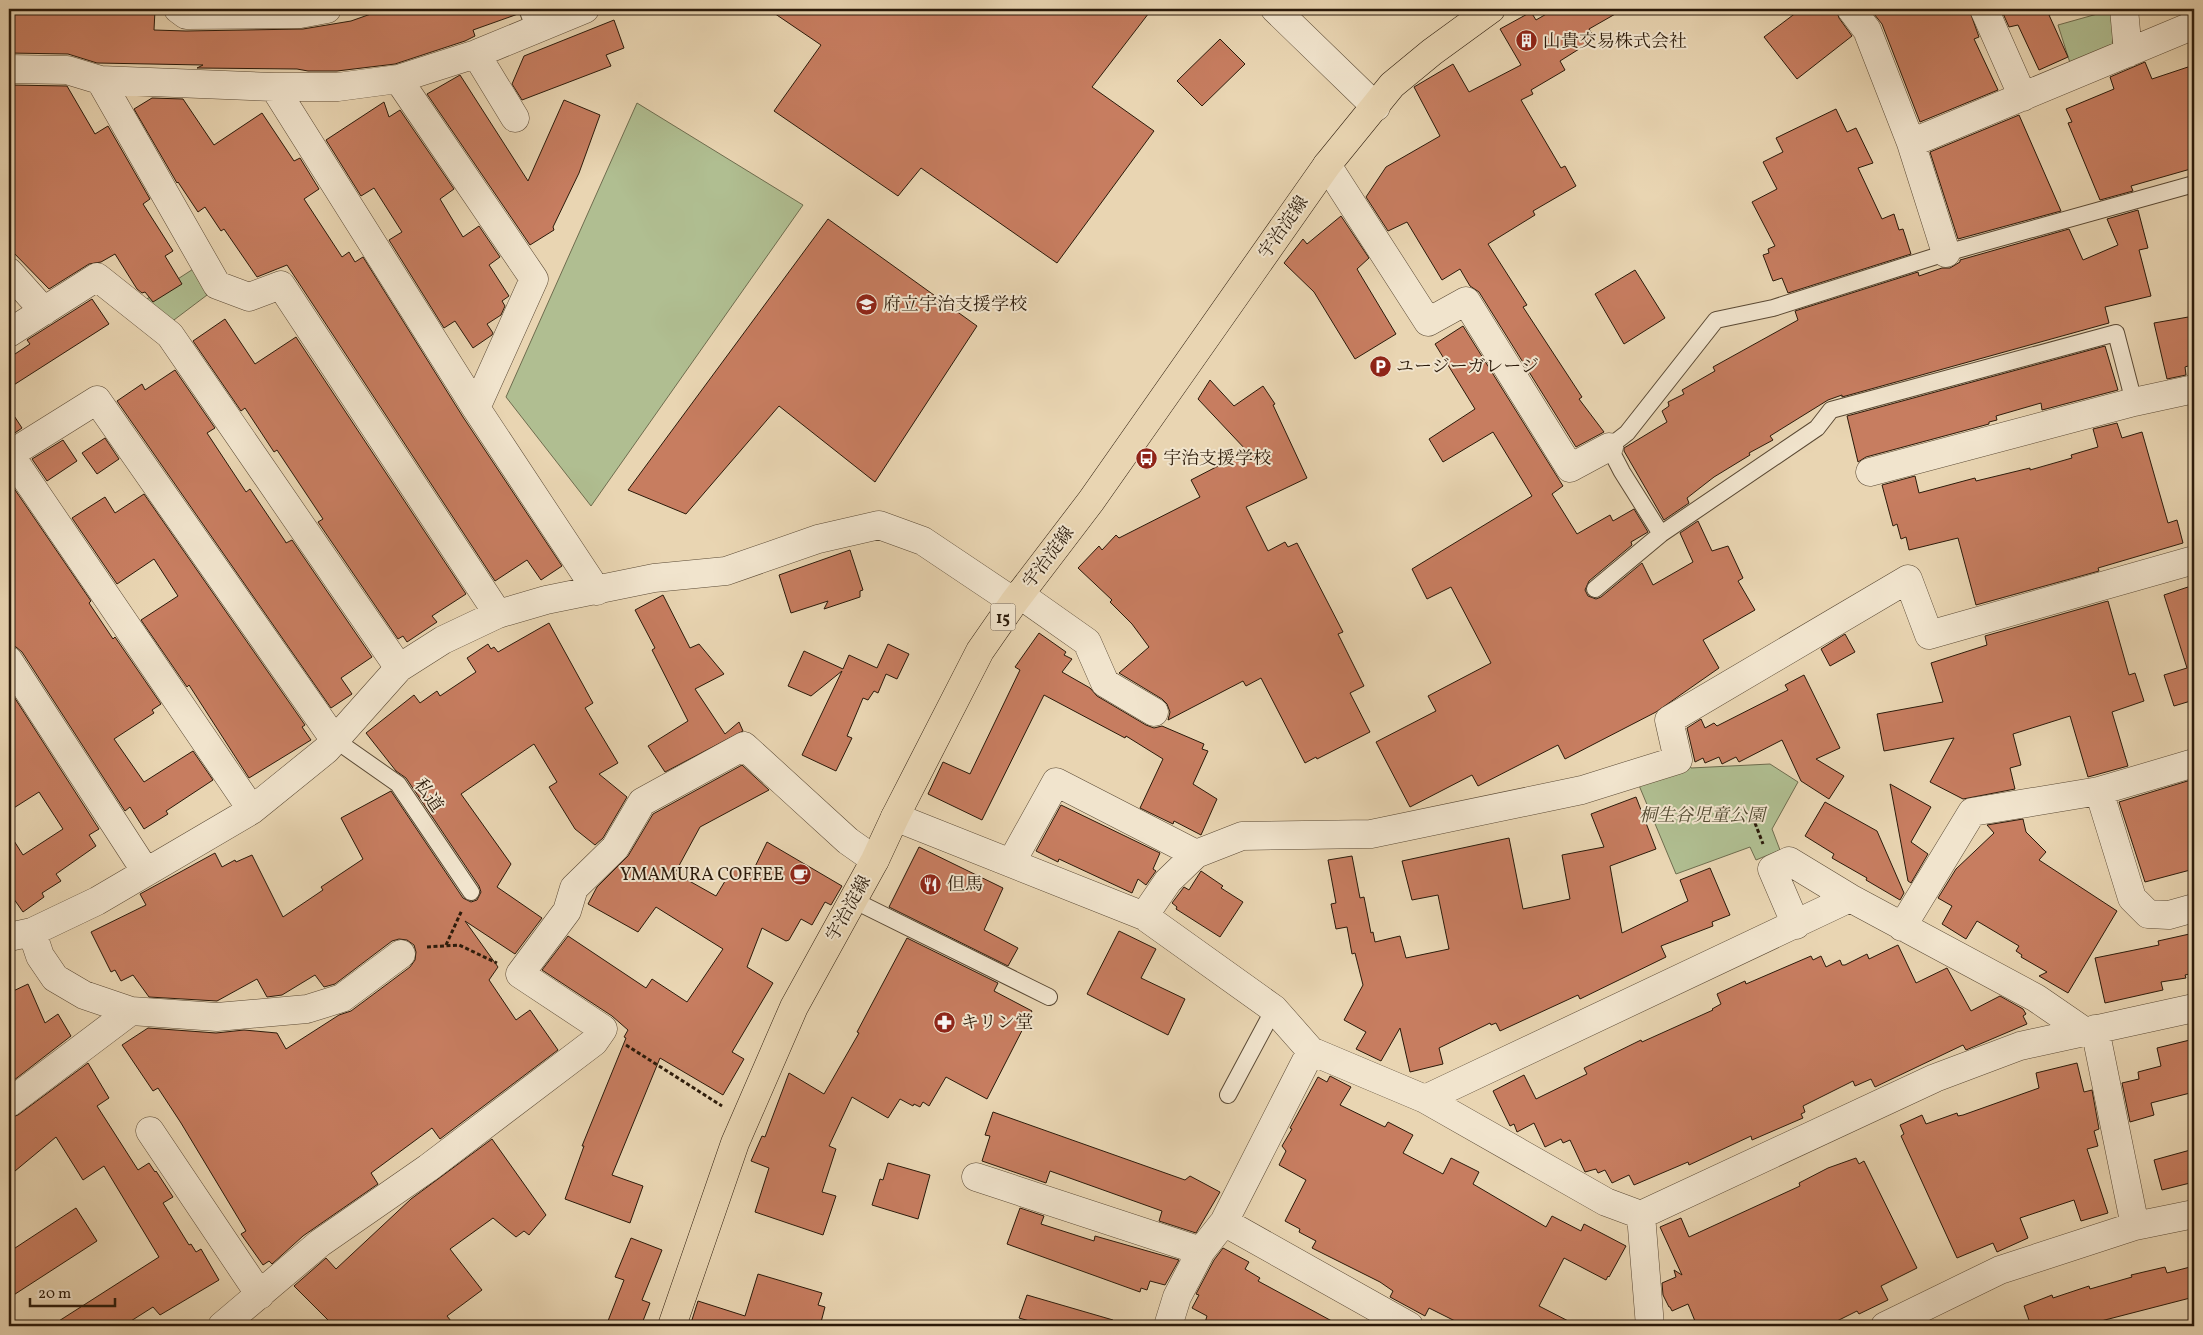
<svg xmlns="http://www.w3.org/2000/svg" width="2203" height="1335" viewBox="0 0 2203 1335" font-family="Vollkorn,'Noto Serif JP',serif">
  <rect width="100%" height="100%" fill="#e9d5b2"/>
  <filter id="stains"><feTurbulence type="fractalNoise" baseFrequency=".004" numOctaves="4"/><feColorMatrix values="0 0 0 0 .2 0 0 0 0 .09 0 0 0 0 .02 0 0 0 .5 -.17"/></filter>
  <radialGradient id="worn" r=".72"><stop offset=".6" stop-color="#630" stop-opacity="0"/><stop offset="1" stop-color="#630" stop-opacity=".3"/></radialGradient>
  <path fill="#b0be91" stroke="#6e6c4e" d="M2115,9L2112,47L2071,66L2058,25Z
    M637,103L803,205L591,506L506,397Z
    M201,264L215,289L166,326L139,304Z
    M1687,757L1691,768L1770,764L1798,782L1772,829L1780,850L1756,860L1750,847L1676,874L1638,783Z"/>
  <path fill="#c77d60" stroke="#2b1a0a" d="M41,9L155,10L154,30L186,31L303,29L351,21L385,9H517L518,14L473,30L475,36L465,41L395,64L337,71H308L297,69L197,68L203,65L97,63L68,54L9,53L11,10L41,12Z
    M768,9H1152L1092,87L1154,131L1057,263L921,168L898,196L774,111L821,45Z
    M1555,9H1624L1589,29L1595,39L1560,61L1565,70L1531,90L1533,94L1521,100L1561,168L1565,166L1576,186L1533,211L1535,215L1488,244L1527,305L1523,307L1582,397L1579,399L1604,432L1576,447L1479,292L1470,286L1460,269L1442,280L1407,222L1388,231L1366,197L1386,167L1440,136L1414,87L1453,64L1469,92L1521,65L1500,29L1531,12L1536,20Z
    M1801,9H1836L1839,18L1852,36L1797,79L1764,37Z
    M1870,9H1969L1979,37L1974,39L1998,90L1920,122L1882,24Z
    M2001,9H2052L2053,14L2049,15L2068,57L2039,70L2018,25L2009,27Z
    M614,20L624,48L606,55L611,66L522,100L512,84L524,56Z
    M1220,39L1245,64L1202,106L1177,81Z
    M2145,62L2152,79L2194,65V168L2131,186L2133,191L2100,200L2068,123L2072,122L2066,109L2114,89L2110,77Z
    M460,75L528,181L564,100L600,115L579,173L553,227L554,230L530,245L427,94Z
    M9,85L67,86L95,134L108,126L150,199L143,204L173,251L165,256L182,284L153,302L145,292L142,293L137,289L115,254L101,262L89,264L49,289L9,248Z
    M152,98L183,99L214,145L262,113L294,161L300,158L319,189L304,199L342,257L349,252L355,262L363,257L463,417L562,566L541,580L527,560L495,581L287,265L257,277L224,229L221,231L205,207L198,212L178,182L177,183L134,109Z
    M384,102L389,117L400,110L454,189L440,199L463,237L479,226L500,257L489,265L509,296L502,301L505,306L501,315L487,324L493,333L492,335L473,348L455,321L444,328L389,240L402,232L374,188L361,196L326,140Z
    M1836,109L1847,132L1856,128L1873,163L1858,168L1882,219L1894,214L1899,230L1903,229L1911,254L1788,293L1782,278L1773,281L1763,255L1769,253L1768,249L1775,246L1752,202L1777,189L1763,162L1783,152L1776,138Z
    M2019,115L2061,211L1958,239L1930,152Z
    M2138,210L2148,248L2139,250L2151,296L2105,307L2109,323L1842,397V395L1828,400L1770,436L1773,440L1749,453L1750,455L1714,477L1687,498L1689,503L1664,520L1624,451V448L1667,422L1662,411L1669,406L1668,402L1684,394L1682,390L1715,371L1713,367L1798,320L1795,311L1918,272L1919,276L1942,268H1950L1960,262V260L2069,229L2083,260L2118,245L2107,219Z
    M1341,216L1369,258L1357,269L1396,334L1355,359L1314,292L1284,263L1303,239L1307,244Z
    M828,219L977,326L875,482L779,406L686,514L628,490Z
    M1635,270L1665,318L1624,344L1595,294Z
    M92,299L109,324L9,388V358L30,344L27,340Z
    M2194,316V364L2185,367L2186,375L2167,379L2154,323Z
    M225,319L255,364L296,337L466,594L432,616L437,622L407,642L403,636L398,639L318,522L323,519L277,450L274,452L245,408L241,411L193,341Z
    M1463,326L1563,486L1552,494L1577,534L1610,515L1613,521L1634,509L1648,532L1631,542L1632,545L1589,581L1585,590L1588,596L1596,599L1601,597L1642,563L1653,585L1693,562L1680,533L1698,521L1712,551L1728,546L1743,578L1738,581L1755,610L1703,640L1719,668L1656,712L1565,759L1558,745L1478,786L1472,775L1410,807L1376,742L1436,711L1428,696L1491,663L1451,587L1427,599L1412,569L1532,496L1493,432L1443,462L1429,439L1475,409L1435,344Z
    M2105,346L2118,390L2042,410L2041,403L1996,416L1997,420L1989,422V424L1866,457L1858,462L1847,416Z
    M175,370L215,428L207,433L246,492L250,489L285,541L286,543L292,540L372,657L341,678L352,694L331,708L117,401L142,384L145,390Z
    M1210,380L1234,406L1263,386L1275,404L1273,405L1307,478L1246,507L1268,551L1285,542L1288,547L1297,543L1343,632L1338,634L1364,686L1350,693L1370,732L1317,759L1316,757L1305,763L1261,678L1246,686L1243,681L1168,720L1170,712L1167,704L1162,699L1119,673L1149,647L1132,624L1110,602L1112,600L1078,568L1099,546L1102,550L1116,535L1119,538L1200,497L1191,480L1247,451L1198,399Z
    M9,408L22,428L9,437Z
    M2117,423L2122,438L2142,432L2168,523L2177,520L2183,543L2098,568L2099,571L1976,605L1958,538L1909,550L1906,537L1901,539L1897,524L1893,526L1882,485L1915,476L1919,493L1975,478L1976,481L2030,468V470L2072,458L2071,455L2098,447L2093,429Z
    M105,438L119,459L97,474L82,453Z
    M63,440L77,461L47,481L32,459Z
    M9,481L91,601L89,603L113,639L115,637L161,704L152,710L154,713L114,739L144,782L193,751L213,780L166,811L168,814L144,829L130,807L125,811L22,652L16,647L9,645Z
    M144,494L305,725L302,727L311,740L249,778L189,685L187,687L141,620L178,596L154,559L117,584L72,518L105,497L115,513Z
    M850,550L863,590L860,591V597L824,609L828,601L791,613L779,575Z
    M2194,585V700L2174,706L2164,675L2187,668L2164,595Z
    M663,595L690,648L699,644L724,674L695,689L725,734L739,722L743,731L665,772L648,746L688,721L652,650L655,648L635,610Z
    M2108,601L2129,675L2135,673L2144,701L2112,712L2128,766L2088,777L2070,716L2013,734L2021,765L2010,768L2015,789L1963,799L1930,782L1954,738L1884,751L1877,714L1943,702L1931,663L1987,645L1985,636Z
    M549,623L593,703L585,708L618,763L599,774L627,797L603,838L595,845L575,829L549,787L557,782L534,744L461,794L511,864L497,887L542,918L515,954L465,921L498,967L489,980L516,1020L530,1010L558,1050L440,1139L432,1128L371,1173L378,1184L303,1236L272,1264L269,1261L263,1265L241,1234L246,1231L181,1123L158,1088L153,1091L122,1045L148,1028L216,1033L244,1030L277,1033L286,1049L339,1015L351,1011L410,967L415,960L416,952L414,945L407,940L399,939L392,941L335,984L324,987L315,975L282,995L267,997L257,979L217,1001L149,997L133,975L121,981L115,970L111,972L91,932L146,905L140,894L215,853L222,867L235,860L236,862L252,855L283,917L323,890L321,887L363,859L341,818L391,791L463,898L471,902L477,900L481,892L479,886L406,778L396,771L366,733L414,695L420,703L437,691L440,696L476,672L467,658L488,644L491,649L494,647L498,652Z
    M1039,633L1066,652L1064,655L1072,659L1062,672L1090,688L1097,696L1146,725L1154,728L1162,726L1204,744L1202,749L1208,751L1193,784L1217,799L1201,835L1174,821L1173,824L1140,808L1163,759L1126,736L1125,738L1044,695L982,820L928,794L943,762L970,774L1020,670L1015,667Z
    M1845,634L1855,652L1830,666L1821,649Z
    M888,644L909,654L897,679L886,674L878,693L874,691L868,700L863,698L847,736L852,738L836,771L802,755L842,671L811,696L788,686L804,651L843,669L849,655L877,668Z
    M1804,675L1840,748L1816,759L1844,776L1829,799L1801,781L1782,740L1739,762L1736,757L1722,764L1719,757L1705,763L1703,758L1695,762L1687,728L1701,719L1705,728L1714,723L1717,726L1788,690L1785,685Z
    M9,689L99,829L89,835L96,846L56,874L61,881L42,893L44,897L23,912L9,892V833L23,855L63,829L39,792L9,811Z
    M742,765L769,790L700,827L675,873L716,896L733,868L750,877L767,842L842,886L831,905L825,902L812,925L801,919L789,940L786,941L762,928L747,967L773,983L732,1052L744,1059L723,1095L660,1058L612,1175L643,1186L630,1223L565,1199L584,1146H582L626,1038L624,1037L628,1030L612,1016L542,970L568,936L646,988L652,979L687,1002L723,949L656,907L638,932L588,904L597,887L628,856L653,814Z
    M2194,779V869L2145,882L2119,802Z
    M1890,784L1931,807L1911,842L1928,854L1911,883L1908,881Z
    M1636,797L1656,849L1610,866L1622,933L1688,901L1680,880L1710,868L1730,915L1712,922L1713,926L1661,946L1666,957L1580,999L1578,995L1500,1031L1496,1023L1491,1025L1490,1023L1439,1048L1443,1064L1410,1072L1400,1028L1381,1061L1356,1049L1366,1032L1344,1020L1363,985L1355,953L1352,954L1347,927L1336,929L1331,904L1336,903L1328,860L1352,856L1360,898L1364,897L1371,933L1373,932L1375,942L1400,936L1406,958L1449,949L1438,895L1412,900L1402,861L1509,838L1523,909L1570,899L1562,855L1604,847L1591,814Z
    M1825,802L1877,831L1904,893L1900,900L1866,880L1867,878L1832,858L1834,854L1805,836Z
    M1061,805L1160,853L1153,869L1156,871L1146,885L1138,879L1132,893L1059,859L1058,862L1036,851Z
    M2023,819L2026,832L2046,852L2039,860L2117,911L2068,993L2039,976L2047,972L2021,957L2022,955L2016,951L2019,946L1977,921L1966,939L1942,924L1952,906L1938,898L1956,869L1994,833L1987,825Z
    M919,847L1003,888L984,930L1018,948L1008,966L889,907Z
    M1201,871L1223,886L1221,888L1243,902L1220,937L1176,909L1177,907L1172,903L1184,887L1189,890Z
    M1119,931L1156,949L1141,978L1185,999L1168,1035L1087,994Z
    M2194,933V973L2185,975L2186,978L2161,982L2163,990L2105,1003L2095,958L2159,945L2158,941Z
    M907,938L998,983L994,991L1032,1011L987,1099L946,1077L929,1106L923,1102L920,1107L914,1104L913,1106L900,1099L888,1118L852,1097L829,1146L836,1149L822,1192L836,1196L823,1235L755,1212L769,1168L751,1161L762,1136L765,1137L789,1073L824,1094L859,1033L857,1032Z
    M1898,945L1916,983L1947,968L1971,1011L2000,996L2023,1009L2026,1014L2023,1016L2027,1024L1966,1050L1963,1045L1875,1087L1871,1079L1855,1086L1853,1081L1803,1106L1805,1112L1801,1114L1803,1118L1752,1140L1751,1136L1689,1165L1688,1162L1634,1185L1629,1175L1612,1183L1605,1170L1598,1173L1596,1169L1585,1172L1570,1140L1563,1143L1561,1139L1545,1147L1534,1123L1517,1132L1514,1124L1510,1126L1493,1091L1524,1075L1536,1099L1587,1074L1584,1068L1641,1040L1642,1042L1713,1010L1712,1009L1721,1004L1717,994L1745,981L1746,984L1811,956L1813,960L1821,956L1826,967L1840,960L1842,965H1845L1867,954L1869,959Z
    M28,984L45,1023L58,1014L71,1036L9,1084V993Z
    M2194,1039V1092L2151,1103L2154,1115L2130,1122L2122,1083L2139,1079L2138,1072L2161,1066L2157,1048Z
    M88,1063L109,1098L97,1106L138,1170L149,1163L155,1172L156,1171L173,1197L163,1203L189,1245L191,1244L196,1252L201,1249L219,1280L160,1315L153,1307L123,1326H51L159,1257L104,1166L83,1180L56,1137L9,1176V1118L18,1115Z
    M2077,1063L2084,1092L2092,1090L2099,1129L2094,1131L2098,1146L2087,1149L2108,1213L2081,1221L2074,1200L2020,1218L2028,1238L1997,1252L1993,1243L1957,1258L1901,1136L1904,1134L1900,1125L1922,1115L1926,1124L1957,1113L1958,1116L1963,1115L2039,1088L2036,1073Z
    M1330,1076L1351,1087L1340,1105L1385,1127L1388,1122L1413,1135L1403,1153L1443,1174L1451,1158L1479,1172L1473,1184L1546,1227L1552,1216L1581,1231L1584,1224L1626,1246L1609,1277L1608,1276L1606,1280L1564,1258L1539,1306L1578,1326H1487L1478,1322L1476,1326H1465L1429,1308L1425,1316L1390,1297L1393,1291L1380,1282L1312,1248L1316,1241L1299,1232L1300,1229L1285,1221L1306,1180L1279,1165L1286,1151L1282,1146L1292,1129L1290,1128L1318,1077L1327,1082Z
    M993,1112L1185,1180L1190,1176L1220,1192L1196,1233L1159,1221L1162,1211L1050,1171L1046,1183L982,1161L990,1136L985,1135Z
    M492,1139L546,1215L529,1235L524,1231L516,1237L493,1218L450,1249L482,1290L447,1316L455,1326H334L294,1286L326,1258L336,1269L411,1199Z
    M2194,1149V1182L2162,1190L2154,1160Z
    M1856,1158L1859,1164L1864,1161L1917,1268L1881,1286L1888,1300L1859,1314L1857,1311L1827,1326H1697L1688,1304L1672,1311L1670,1307H1669L1663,1295L1662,1283L1676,1277L1674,1270L1682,1275L1660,1227L1681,1218L1689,1237L1800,1186L1799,1183L1828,1168Z
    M888,1163L930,1175L918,1219L872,1205L880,1179L883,1180Z
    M76,1208L97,1241L9,1298V1252Z
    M1020,1208L1044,1216L1041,1224L1094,1241L1095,1236L1179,1260L1165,1285L1150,1281L1147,1290L1141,1288L1140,1292L1007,1244Z
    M631,1238L662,1250L642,1300L650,1303L641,1326H606L624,1280L615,1277Z
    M1223,1248L1249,1262L1245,1269L1260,1278L1258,1281L1341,1326H1204L1207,1316L1192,1308L1199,1295L1196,1294L1214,1260Z
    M2194,1266V1297L2101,1321L2103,1326H2031L2024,1306L2052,1295L2053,1298L2089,1286L2090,1289L2132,1277L2131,1275L2165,1267L2167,1273Z
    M758,1274L822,1293L818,1305L825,1307L820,1326H690L698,1301L745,1316Z
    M1027,1295L1113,1320L1112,1326H1047L1019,1318Z"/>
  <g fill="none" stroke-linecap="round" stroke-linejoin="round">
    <defs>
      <path id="lane" d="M527,9L535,29
        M1661,534L1622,472L1609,447L1627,433L1716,320L1773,308L1946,253L2194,184
        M1595,589L1661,534L1817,428L1831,410L2116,333L2134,402
        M334,739L398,784L471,892
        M853,900L1049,997
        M1228,1095L1274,1009"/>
      <path id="street" d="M178,9L186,15L300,14L327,9
        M1275,9L1376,107
        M1851,9L1867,30L1911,143L1946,253
        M1984,9L2023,97
        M2124,9L2128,53
        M476,54L515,118
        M9,69L67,70L100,80L274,87H338L398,79L476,54L585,9
        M398,79L534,279L476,408
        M100,80L217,285L249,297L281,285L498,614
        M274,87L476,408L597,591
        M1911,143L2194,25
        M1327,165L1428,322L1466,301L1570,468L1609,447
        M9,272L44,311
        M9,333L97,277L170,335L399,668
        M9,455L97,400L334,739
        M10,455L252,810
        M1870,472L2134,402L2194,389
        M1019,594L1087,642L1105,683L1154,712
        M9,661L146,872
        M2099,791L2132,898L2148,914L2169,915L2194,908
        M895,817L1144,916L1274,1009L1311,1051L1425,1099L1606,1202L1641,1215L1650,1326
        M1011,863L1056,782L1196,854
        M1144,916L1168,881L1196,854L1242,836L1371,834L1582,790L1678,760L1669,720L1908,579L1929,635L2194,560
        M1796,925L1772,869L1789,861L1850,898
        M1902,927L1972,812L2099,791L2194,763
        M32,932L40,956L55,978L84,995L131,1011L217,1017L307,1009L342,998L401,954
        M9,937L32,932L97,901L252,810L326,750L399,668L443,640L498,614L546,600L654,578L726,571L818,539L879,525L923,541L1014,602
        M2095,1029L2135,1226
        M1425,1099L1850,898L2036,998L2084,1031
        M9,1103L131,1011
        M150,1131L260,1295
        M976,1177L1201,1251
        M1641,1215L1935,1078L2020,1046L2194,1008
        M1224,1222L1409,1326
        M222,1326L320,1243L428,1168L594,1042L603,1029L520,974L567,911L574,888L615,848L642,802L744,746L848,841L875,860
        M1168,1326L1177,1297L1201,1251L1224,1222L1311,1051
        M1885,1326L2000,1270L2135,1226L2194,1214"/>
      <path id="primary" d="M672,1326L735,1143L794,1007L875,860L895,817L980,651L1014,602L1091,501L1327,165L1392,85L1432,52L1491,9"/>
    </defs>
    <use href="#lane" stroke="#5a4934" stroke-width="18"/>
    <use href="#street" stroke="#5a4934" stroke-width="29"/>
    <use href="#primary" stroke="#2b1a0a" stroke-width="29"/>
    <path stroke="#2b1a0a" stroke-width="3" stroke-dasharray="4 2.5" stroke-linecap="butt" d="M1755,823L1763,844
      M446,945L462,910
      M427,947L459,945L497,963
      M626,1045L722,1106"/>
    <use href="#lane" stroke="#f1e4cd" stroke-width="16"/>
    <use href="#street" stroke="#f1e4cd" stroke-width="28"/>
    <use href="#primary" stroke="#e9d5b2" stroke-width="28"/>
  </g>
  <defs>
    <symbol id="building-disc" viewBox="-11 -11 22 22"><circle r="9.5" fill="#8f2418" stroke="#f1e4cd"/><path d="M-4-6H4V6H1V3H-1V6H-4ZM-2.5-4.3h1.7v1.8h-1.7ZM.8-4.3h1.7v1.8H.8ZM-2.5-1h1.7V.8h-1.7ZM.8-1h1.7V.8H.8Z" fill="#fff"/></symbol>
    <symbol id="school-disc" viewBox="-11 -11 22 22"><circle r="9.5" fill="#8f2418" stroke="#f1e4cd"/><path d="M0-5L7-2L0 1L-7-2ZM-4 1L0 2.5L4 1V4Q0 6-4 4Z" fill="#fff"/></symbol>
    <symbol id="parking-disc" viewBox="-11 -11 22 22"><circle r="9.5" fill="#8f2418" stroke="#f1e4cd"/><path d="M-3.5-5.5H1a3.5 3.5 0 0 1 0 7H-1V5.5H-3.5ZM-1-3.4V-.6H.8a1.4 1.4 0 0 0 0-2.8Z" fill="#fff"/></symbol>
    <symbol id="bus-disc" viewBox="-11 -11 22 22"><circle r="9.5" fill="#8f2418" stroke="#f1e4cd"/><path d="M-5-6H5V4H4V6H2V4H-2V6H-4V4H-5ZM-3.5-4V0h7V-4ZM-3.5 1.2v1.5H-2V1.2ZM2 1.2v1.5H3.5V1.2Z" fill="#fff"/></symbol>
    <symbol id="cafe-disc" viewBox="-11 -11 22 22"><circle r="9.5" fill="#8f2418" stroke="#f1e4cd"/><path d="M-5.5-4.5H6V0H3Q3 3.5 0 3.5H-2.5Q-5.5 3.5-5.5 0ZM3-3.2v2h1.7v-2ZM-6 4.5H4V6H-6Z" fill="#fff"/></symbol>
    <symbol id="restaurant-disc" viewBox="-11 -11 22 22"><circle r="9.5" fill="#8f2418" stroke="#f1e4cd"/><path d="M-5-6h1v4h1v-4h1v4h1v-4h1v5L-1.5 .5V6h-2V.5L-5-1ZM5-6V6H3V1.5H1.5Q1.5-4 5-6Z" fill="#fff"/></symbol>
    <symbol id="pharmacy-disc" viewBox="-11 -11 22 22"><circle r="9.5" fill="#8f2418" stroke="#f1e4cd"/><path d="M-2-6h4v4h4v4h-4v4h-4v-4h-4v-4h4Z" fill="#fff"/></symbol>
  </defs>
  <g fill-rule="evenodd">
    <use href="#building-disc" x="1514" y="28" width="25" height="25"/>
    <use href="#school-disc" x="854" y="292" width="25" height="25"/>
    <use href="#parking-disc" x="1368" y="354" width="25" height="25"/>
    <use href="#bus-disc" x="1134" y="446" width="25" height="25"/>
    <use href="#cafe-disc" x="788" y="862" width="25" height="25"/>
    <use href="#restaurant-disc" x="918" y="872" width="25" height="25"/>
    <use href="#pharmacy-disc" x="932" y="1010" width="25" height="25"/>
  </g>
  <g text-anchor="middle" stroke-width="4" stroke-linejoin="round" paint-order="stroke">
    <rect fill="#f1e4cd" stroke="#665744" stroke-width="1" x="990.5" y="603.5" width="25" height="27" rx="4"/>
    <g font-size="16" font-weight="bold" fill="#2b1a0a">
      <text x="1003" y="623">15</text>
    </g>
    <g font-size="18" fill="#2b1a0a" stroke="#f1e4cd" text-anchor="start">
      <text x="1543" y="47">山貴交易株式会社</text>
      <text x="883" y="310">府立宇治支援学校</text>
      <text x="1396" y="372">ユージーガレージ</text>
      <text x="1163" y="464">宇治支援学校</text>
      <text x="784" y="880" text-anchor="end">YMAMURA COFFEE</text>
      <text x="947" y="890">但馬</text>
      <text x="961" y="1028">キリン堂</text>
    </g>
    <g font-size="18" fill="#2b1a0a" stroke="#f1e4cd">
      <text transform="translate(1283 227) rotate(-55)" y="6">宇治淀線</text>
      <text transform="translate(1048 557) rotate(-53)" y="6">宇治淀線</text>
      <text transform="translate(429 795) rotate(55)" y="6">私道</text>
      <text transform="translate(848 908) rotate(-61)" y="6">宇治淀線</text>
    </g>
    <g font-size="18" font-style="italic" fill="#534b32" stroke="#f1e4cd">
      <text x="1702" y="821">桐生谷児童公園</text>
    </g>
  </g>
  <rect width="2203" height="1335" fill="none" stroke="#e9d5b2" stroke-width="30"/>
  <rect x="10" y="10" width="2183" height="1315" fill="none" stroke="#2b1a0a" stroke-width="2.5"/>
  <rect x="15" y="15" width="2173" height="1305" fill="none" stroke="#2b1a0a"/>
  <path d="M30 1298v8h85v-8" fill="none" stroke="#2b1a0a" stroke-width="2.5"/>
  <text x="38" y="1298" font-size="15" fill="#2b1a0a" stroke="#f1e4cd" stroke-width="4" paint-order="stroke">20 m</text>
  <rect width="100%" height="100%" filter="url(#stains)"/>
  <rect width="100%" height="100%" fill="url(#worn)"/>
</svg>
